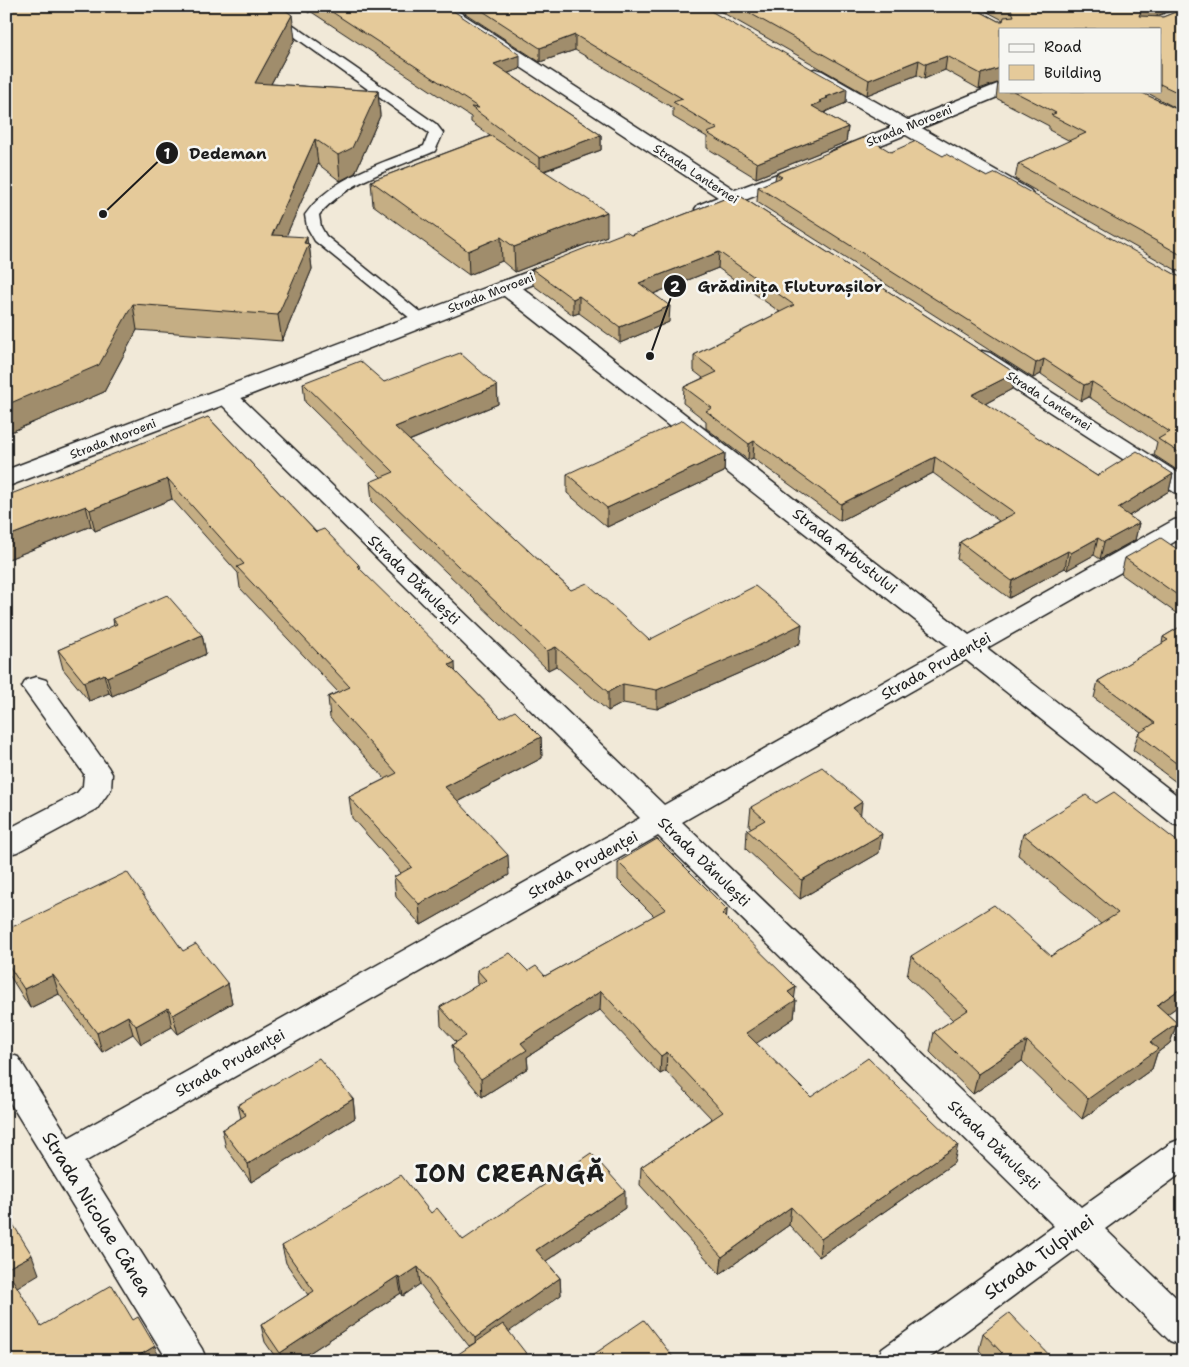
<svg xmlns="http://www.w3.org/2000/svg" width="1189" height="1367" viewBox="0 0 1189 1367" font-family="'Shantell Sans',sans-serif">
  <rect width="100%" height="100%" fill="#f1e9d8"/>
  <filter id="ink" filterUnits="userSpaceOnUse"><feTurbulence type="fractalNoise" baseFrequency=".02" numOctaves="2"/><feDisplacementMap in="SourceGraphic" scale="10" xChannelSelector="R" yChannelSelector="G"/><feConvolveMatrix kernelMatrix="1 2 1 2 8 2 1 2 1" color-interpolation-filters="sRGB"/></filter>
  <g filter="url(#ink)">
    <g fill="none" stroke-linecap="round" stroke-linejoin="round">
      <defs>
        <path id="service" d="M252,6H266L436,124L443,133L435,151C395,168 347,181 319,215L321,227L326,236L426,317L429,320L426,323H416L315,241L307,227L305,215C332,176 382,164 424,146L429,133Z"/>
        <path id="minor" d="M815,69L822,71L1030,190L1033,194L1030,198L1023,200L1016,198L808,79L806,75L808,71Z
          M507,280L515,282L969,635L1174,520L1183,518V537L987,648L1183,800V827L1173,824L966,660L682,822L1081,1207L1171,1143L1183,1138V1172L1105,1229L1183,1304V1346L1170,1341L1077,1249L925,1361H877L882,1349L1054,1226L658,836L74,1168L62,1173L50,1168L45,1158L50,1148L640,818L218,401L214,396L218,391L226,389L234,391L664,805L948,646L499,292L496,287L499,282Z
          M982,351L990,353L1183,476V495L1174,492L974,363L971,358L974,353Z
          M36,677L46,680L108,767L112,774L111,789L97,809L17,852L6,855V830L77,793L83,786L84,774L22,687L26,680Z"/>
        <path id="tertiary" d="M428,6H450L735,190L793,168L800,170L803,174L800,178L712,213L705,215L698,213L695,209L698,205L718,197Z
          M1000,83V91H1008L1007,93L844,160L837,162L830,160L827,156L830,152Z
          M567,257L575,258L578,263L575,268L234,401L6,487V470Z
          M6,1053L18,1057L202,1349L207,1361H168L6,1096Z"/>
      </defs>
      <use href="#service" stroke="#1c1c1c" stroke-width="3"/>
      <use href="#minor" stroke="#1c1c1c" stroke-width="3"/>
      <use href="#tertiary" stroke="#1c1c1c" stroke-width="3"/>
      <use href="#service" fill="#f6f6f2" fill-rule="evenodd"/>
      <use href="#minor" fill="#f6f6f2" fill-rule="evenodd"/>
      <use href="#tertiary" fill="#f6f6f2" fill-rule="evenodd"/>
    </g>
    <path fill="#c5ae84" stroke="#1c1c1c" d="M299,6H446L520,69L508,73L601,135V150L545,171L607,236L515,272L502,261L469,275L373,205L371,181L490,136L471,122V117L310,11L309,13Z
      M454,6H702L846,103L827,111L826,112L824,113L848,127L846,142L756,178L707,148V137L673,117V108L575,50L540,62Z
      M711,6H970L998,21H1003V20L976,6H1183L1156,17H1163L1183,9V112L1144,91H1160V29H1000L979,89L945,70L924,79L917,75L867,95Z
      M295,39L271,84L378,91L380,116L355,173L340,181L318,164L286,236L309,244L312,269L282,341L137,330L104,392L6,434Z
      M998,83H1000V91H1138L1183,112V274L1015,179L1018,164L1070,141L1049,130V126L996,98Z
      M891,152L943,156L987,177L1178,276L1183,277V474L1154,455L1157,442L1089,397L1081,401L1041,374L1033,378L757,202L758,187L775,180L776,174Z
      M737,194L1015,373L1012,389L985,404L1097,476L1173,474L1169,491L1129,516L1139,523L1135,540L1100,559L1094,555L1067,570L1065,568L1009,598L957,559L960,542L999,521L933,473L840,521L753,458L748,460L706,428V421L683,403L684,387L703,378L694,371V355L780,312L718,268L653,294L669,322L620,343L579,313L573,315L533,285L532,269L631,235Z
      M384,382L497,386L498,404L409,441L571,590L649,640L800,643L753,667L657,709L623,703L608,711L556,666L548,670L372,501L370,482L382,478L305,402L303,383Z
      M208,417L316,532L359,565L360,569L456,672L501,718L541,737L542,758L458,802L509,875L421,925L396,897L394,877L401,873L352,818L349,797L385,779L330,718L328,697L338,692L240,588L238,573L172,499L95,531L91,526L6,560Z
      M725,453L724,472L607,527L567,493V474Z
      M1183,553V618L1121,574L1125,558Z
      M113,619L202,635L206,654L112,696L109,693L89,701L63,669L58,650L114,626Z
      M1183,625V778L1176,782L1133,750L1138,734L1141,732L1094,698L1098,681L1162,644L1163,637Z
      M1096,803L1183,846V1003L1167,1014L1177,1023L1170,1043L1157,1053L1152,1069L1082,1119L1022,1061L973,1094L930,1052L934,1032L953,1020L907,976L911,956H1051L1101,924L1018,855L1023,834Z
      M751,807L861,815L879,853L800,899L746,849L747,830L752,828L749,826Z
      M618,862L727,909L726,919L796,1000L794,1018L756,1043L811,1097L954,1163L819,1257L789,1225L720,1274L640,1185L641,1167L712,1119L666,1071L660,1074L600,1010L527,1057L528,1068L482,1097L454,1063L452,1045L456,1042L441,1026L440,1007L478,985L477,970L528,971L545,976L654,916L618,880Z
      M6,930L183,951L228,984L232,1003L178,1034L172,1027L141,1044L133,1034L102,1052L59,994L30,1008L6,970Z
      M353,1099L355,1118L251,1182L226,1148L222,1130L241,1118L238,1105Z
      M625,1208L546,1261L560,1278L561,1295L469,1346L420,1284L403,1296L401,1293L297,1361H278L265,1342L261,1325L308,1295L286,1263L282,1246L431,1213L463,1240Z
      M983,1333L1055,1361H989L979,1350Z"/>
    <path fill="#a08d6c" stroke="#1c1c1c" d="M308,6H310V11L309,13Z
      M1149,6H1182L1139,23V16L1142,9Z
      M292,15L295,39L258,108L255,83Z
      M575,35V50L540,62V48Z
      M520,55V69L494,78V64Z
      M947,56L945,70L924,79L926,64Z
      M919,60L917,75L867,95L869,80Z
      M1000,68V82L979,89L981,74Z
      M847,89L846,103L827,111L826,112L821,114L812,106L826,97Z
      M378,91L380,116L355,173L340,181L338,155Z
      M848,127L846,142L756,178L757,163Z
      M601,135V150L540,172V158Z
      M315,139L318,164L275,261L272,235Z
      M607,212V236L515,272L514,247Z
      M307,237L308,247L309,244L312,269L282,341L278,315Z
      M501,237L502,261L469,275L468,251Z
      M719,252L718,268L638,300L639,283Z
      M579,296V313L573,315V299Z
      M133,304L137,330L104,392L6,434V405Z
      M670,306L669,322L620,343V327Z
      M1044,359L1041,374L1033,378L1036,363Z
      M1015,373L1012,389L970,412L972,395Z
      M1092,382L1089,397L1081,401L1084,385Z
      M497,386L498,404L396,446L395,427Z
      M754,441L753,458L748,460L749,444Z
      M725,453L724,472L607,527V508Z
      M935,457L933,473L840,521L841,504Z
      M1173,474L1169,491L1114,525L1118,508Z
      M168,479L172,499L95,531L90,510Z
      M86,506L91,526L6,560V537Z
      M1139,523L1135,540L1100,559L1104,542Z
      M1098,538L1094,555L1067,570L1071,553Z
      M1068,551L1065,568L1009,598L1012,581Z
      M802,624L800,643L753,667L657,709V690Z
      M202,635L206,654L112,696L107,677Z
      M556,647V666L548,670L547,651Z
      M455,662L456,683L449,665Z
      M104,674L109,693L89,701L84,682Z
      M623,684V703L608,711V692Z
      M541,737L542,758L446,808L445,787Z
      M1183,765V778L1176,782L1180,766Z
      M862,802L860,821L853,808Z
      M882,834L879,853L800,899L802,880Z
      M508,855L509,875L421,925L419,904Z
      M727,909L726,928L722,914Z
      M53,975L59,994L30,1008L24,989Z
      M228,984L232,1003L178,1034L173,1015Z
      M796,987L794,1001L796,1000L794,1018L745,1051L746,1033L788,992Z
      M1183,987V1003L1150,1026L1157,1005Z
      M601,991L600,1010L527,1057L528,1068L482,1097L481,1079L521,1043Z
      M168,1008L172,1027L141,1044L136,1026Z
      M128,1016L133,1034L102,1052L97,1033Z
      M1177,1023L1170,1043L1157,1053L1152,1069L1082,1119L1088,1099L1150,1042Z
      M1027,1041L1022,1061L973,1094L978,1074Z
      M667,1052L666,1071L660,1074L661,1056Z
      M353,1099L355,1118L251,1182L248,1164Z
      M958,1145L954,1163L819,1257L821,1239Z
      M625,1191V1208L537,1267L536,1250Z
      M791,1207L789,1225L720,1274L722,1257Z
      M32,1255L39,1274L14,1289L6,1269Z
      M418,1267L420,1284L403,1296L400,1279Z
      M398,1276L401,1293L297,1361H282L280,1353Z
      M560,1278L561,1295L476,1355L475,1338Z
      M155,1346L160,1361H130Z"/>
    <path fill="#e5ca9a" stroke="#1c1c1c" d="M6,6H280L292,15L255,83L378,91L352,148L338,155L315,139L272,235L307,237L304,243L309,244L278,315L133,304L99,365L6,405Z
      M323,6H446L520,55L494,64L601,135L540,158L471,107L479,108Z
      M475,6H702L847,89L826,97L828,98L819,101L822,102L812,106L848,127L757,163L707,133L718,129L673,102L683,99L575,35L540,48Z
      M737,6H970L998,21H1003L1004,17L1014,16L1011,9L1005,6H1149L1142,9L1139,16L1163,17L1183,9V95L1160,84V29H1000V68L981,74L947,56L926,64L919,60L869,80Z
      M1013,91H1138L1183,112V256L1018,164L1086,133L1051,115L1056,113Z
      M491,136L607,212L514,247L501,237L468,251L371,181Z
      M866,137L891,152L916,141L943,156L946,154L987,177L996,173L1178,276L1183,277V455L1158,439L1170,432L1092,382L1084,385L1044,359L1036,363L758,187L782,177L776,174Z
      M737,194L1015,373L972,395L1097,476L1137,451L1173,474L1118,508L1139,523L1104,542L1098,538L1071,553L1068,551L1012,581L960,542L1015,513L935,457L841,504L754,441L749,444L706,411L712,408L684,387L717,372L694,355L794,305L719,252L639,283L670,306L620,327L579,296L573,299L532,269L626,232L631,235Z
      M460,353L497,386L395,427L571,590L587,583L649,640L755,586L802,624L754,648L657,690L623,684L608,692L556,647L547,651L370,482L394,472L303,383L360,361L384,382Z
      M208,417L316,532L324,529L359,565L357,566L455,662L449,665L501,718L515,711L541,737L445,787L508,855L419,904L394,877L412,867L349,797L397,773L328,697L350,687L237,567L244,564L168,479L90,510L86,506L6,537V496Z
      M683,420L725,453L607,508L567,474Z
      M1161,538L1183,553V599L1125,558Z
      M167,595L202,635L107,677L104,674L84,682L58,650L117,624L113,619Z
      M1183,625V765L1180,766L1138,734L1155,723L1098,681L1168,640L1163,637Z
      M822,767L862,802L853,808L882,834L802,880L747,830L765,820L751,807Z
      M1114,792L1183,846V987L1157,1005L1177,1023L1150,1042L1158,1049L1088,1099L1027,1041L978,1074L934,1032L968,1010L911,956L994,905L1051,956L1118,913L1023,834L1086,795L1096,803Z
      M657,839L727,909L722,914L796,987L788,992L796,1000L746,1033L811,1097L868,1058L958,1145L821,1239L791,1207L722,1257L641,1167L723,1112L667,1052L661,1056L601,991L521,1043L527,1050L481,1079L452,1045L466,1036L440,1007L486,980L477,970L510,953L528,971L536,966L545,976L666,909L618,862Z
      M127,872L183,951L196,944L228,984L173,1015L168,1008L136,1026L128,1016L97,1033L53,975L24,989L6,961V930Z
      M319,1058L353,1099L248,1164L222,1130L246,1115L238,1105Z
      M591,1153L625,1191L536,1250L560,1278L475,1338L418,1267L400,1279L398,1276L280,1353L261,1325L314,1291L282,1246L401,1175L431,1213L437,1208L463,1240Z
      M6,1213L32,1255L6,1269L41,1326L112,1285L133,1320L138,1317L155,1346L130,1361H6Z
      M1009,1313L1055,1361H992L1002,1353L983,1333Z
      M644,1320L676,1361H584Z
      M503,1324L532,1361H448Z"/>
  </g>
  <g text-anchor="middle" stroke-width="5" stroke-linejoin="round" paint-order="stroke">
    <g font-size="12" fill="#1c1c1c" stroke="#f6f6f2">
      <text transform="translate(909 126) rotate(-22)" y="4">Strada Moroeni</text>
      <text transform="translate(696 174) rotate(33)" y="4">Strada Lanternei</text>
      <text transform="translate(491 293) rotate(-21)" y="4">Strada Moroeni</text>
      <text transform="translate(1049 401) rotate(33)" y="4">Strada Lanternei</text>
      <text transform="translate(113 439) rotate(-21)" y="4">Strada Moroeni</text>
    </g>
    <g font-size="15" fill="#1c1c1c" stroke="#f6f6f2">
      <text transform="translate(845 551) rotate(38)" y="5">Strada Arbustului</text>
      <text transform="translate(414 580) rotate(44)" y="5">Strada Dănulești</text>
      <text transform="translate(936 666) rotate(-29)" y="5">Strada Prudenței</text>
      <text transform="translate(704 862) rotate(44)" y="5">Strada Dănulești</text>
      <text transform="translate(583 865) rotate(-29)" y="5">Strada Prudenței</text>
      <text transform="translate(230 1063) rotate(-29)" y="5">Strada Prudenței</text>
      <text transform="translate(994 1145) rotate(44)" y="5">Strada Dănulești</text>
    </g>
    <g font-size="18" fill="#1c1c1c" stroke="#f6f6f2">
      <text transform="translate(97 1214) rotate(58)" y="6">Strada Nicolae Cânea</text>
      <text transform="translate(1039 1257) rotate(-36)" y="6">Strada Tulpinei</text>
    </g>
    <g font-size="24" font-weight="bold" letter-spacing="1" fill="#1c1c1c" stroke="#f6f6f2">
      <text x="510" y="1182">ION CREANGĂ</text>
    </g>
  </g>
  <path fill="none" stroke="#1c1c1c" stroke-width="2" d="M103 214L167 153M650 356L675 286"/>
  <g fill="#1c1c1c" stroke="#f6f6f2" stroke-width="2">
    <circle cx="103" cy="214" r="5"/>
    <circle cx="650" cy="356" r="5"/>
    <circle cx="167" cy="153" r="12"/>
    <circle cx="675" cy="286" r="12"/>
  </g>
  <g font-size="15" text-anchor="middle" font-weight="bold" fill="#fff">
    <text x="167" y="159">1</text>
    <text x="675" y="292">2</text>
  </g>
  <g font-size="16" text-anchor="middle" font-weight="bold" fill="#1c1c1c" stroke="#f6f6f2" stroke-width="5" stroke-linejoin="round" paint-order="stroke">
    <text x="228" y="159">Dedeman</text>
    <text x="790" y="292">Grădinița Fluturașilor</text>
  </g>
  <rect width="1189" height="1367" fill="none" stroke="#f6f6f2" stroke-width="25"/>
  <rect x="12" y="12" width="1164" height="1342" fill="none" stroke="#1c1c1c" stroke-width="2" filter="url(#ink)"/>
  <rect x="999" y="28" width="162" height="65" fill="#f6f6f2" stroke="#9f9f9c"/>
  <rect x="1009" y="44" width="25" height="8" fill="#f6f6f2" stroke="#9f9f9c"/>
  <text x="1044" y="52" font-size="15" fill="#1c1c1c">Road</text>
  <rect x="1009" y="65" width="25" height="15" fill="#e5ca9a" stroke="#9f9f9c"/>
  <text x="1044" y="78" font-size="15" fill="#1c1c1c">Building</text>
</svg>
